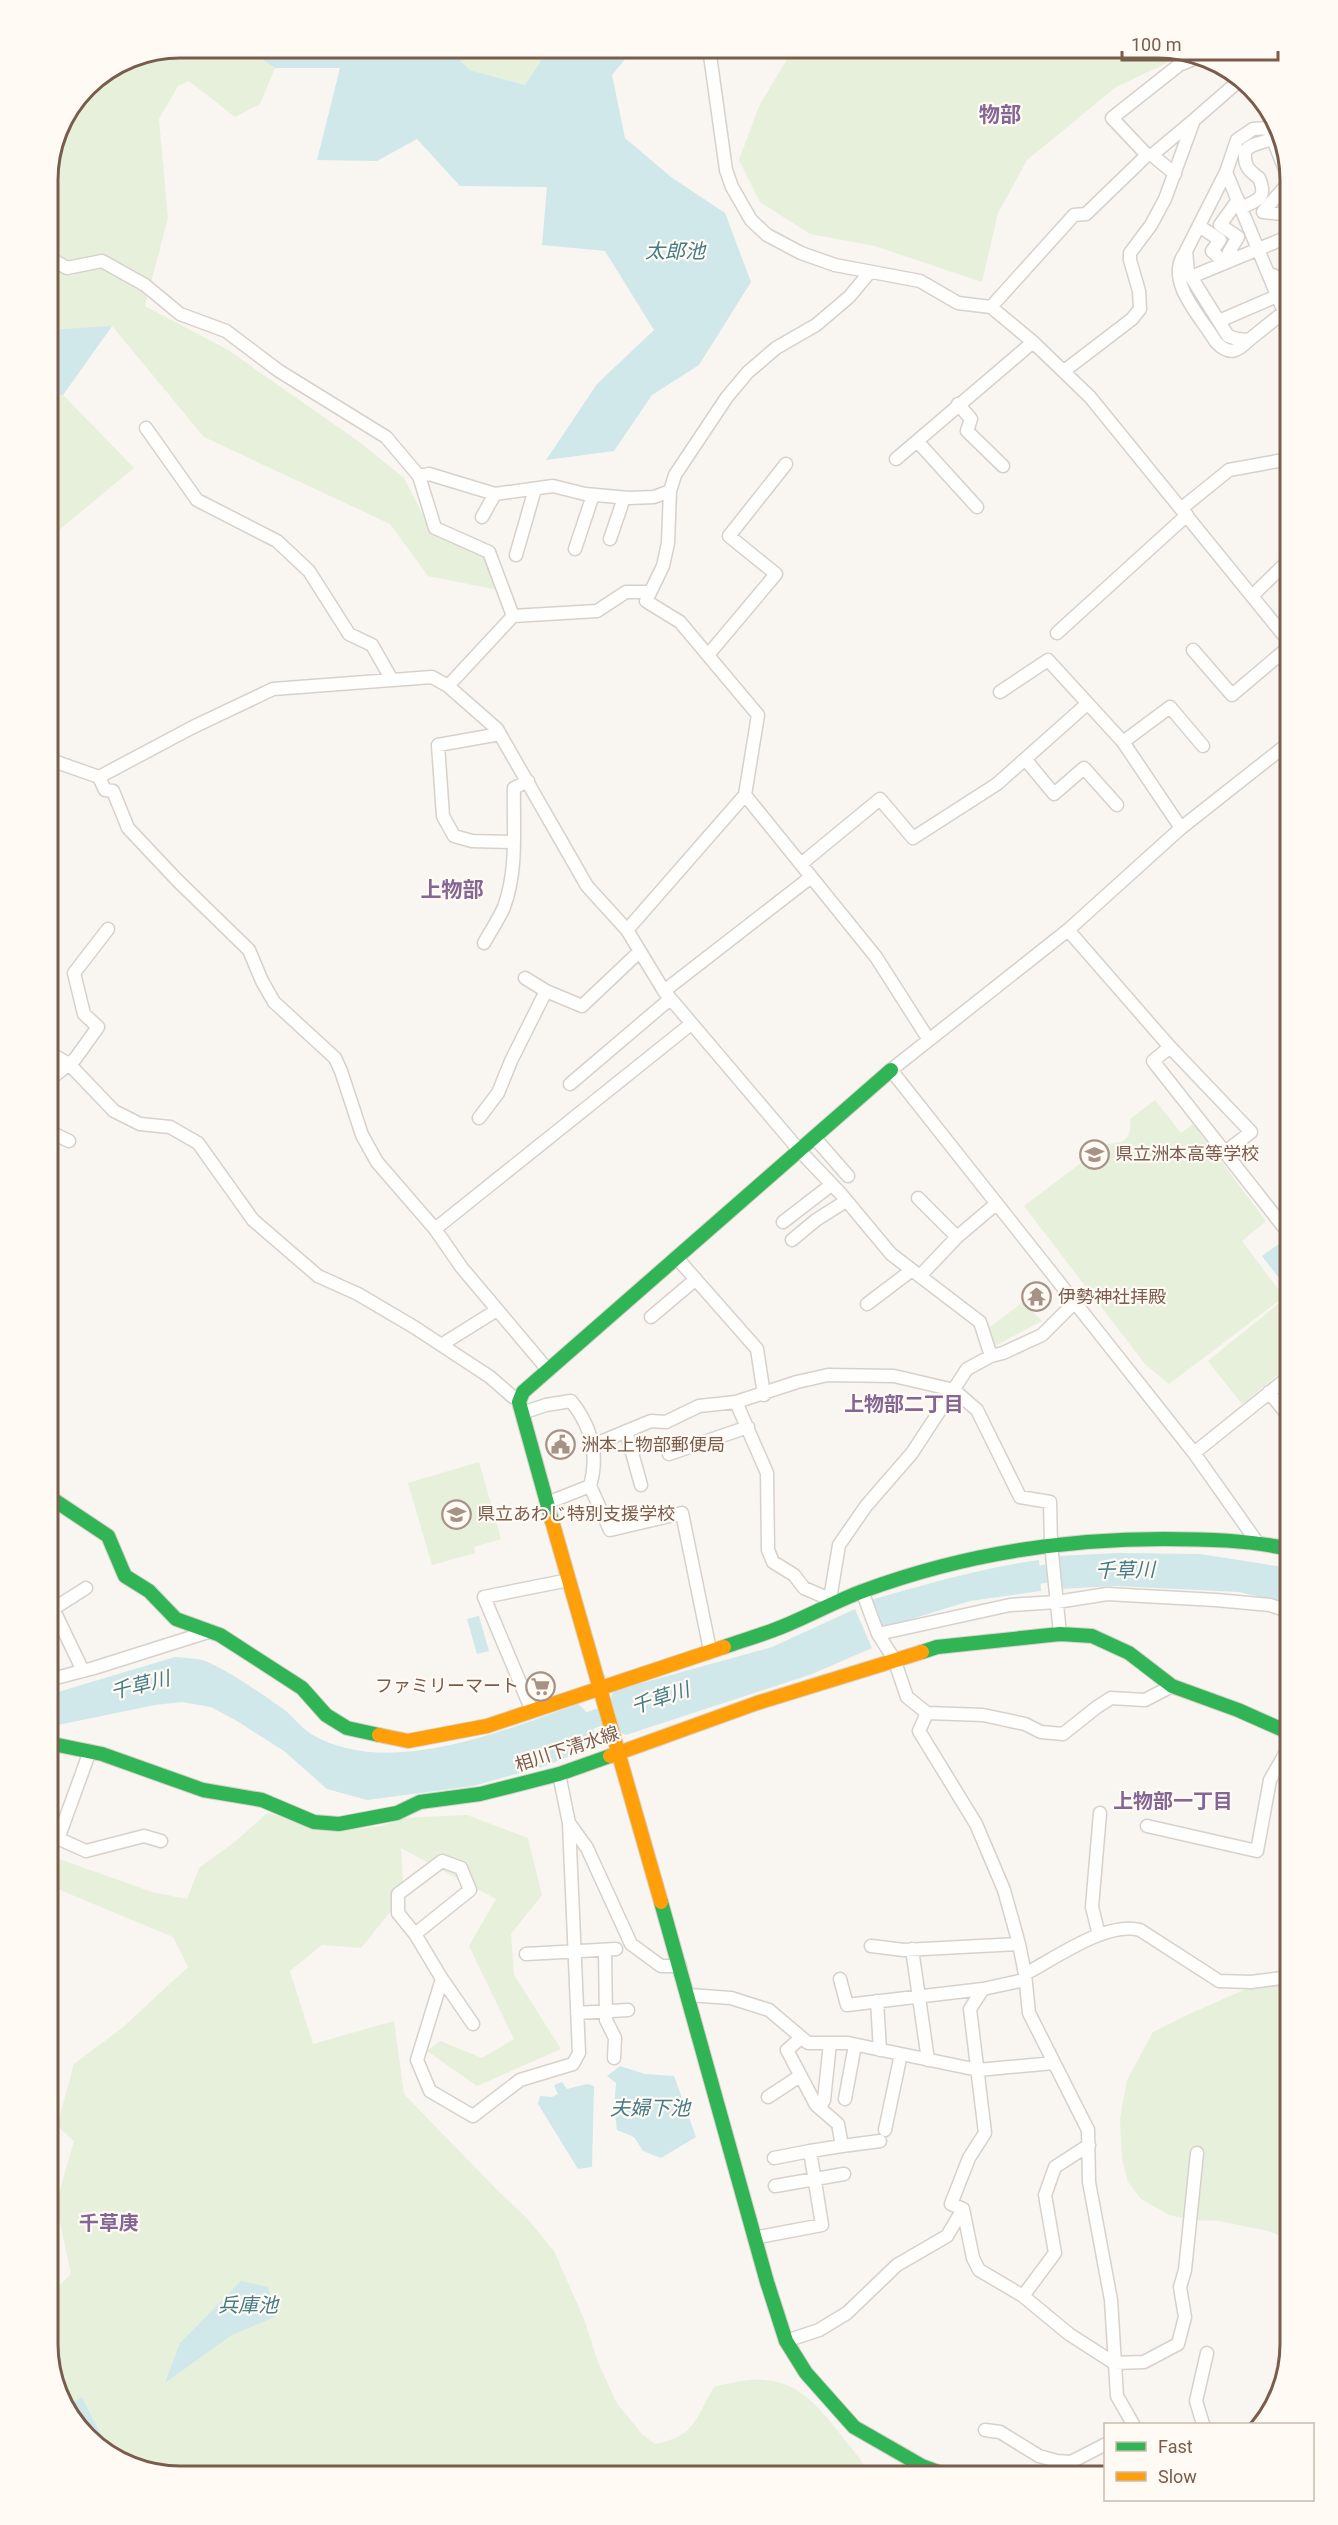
<svg xmlns="http://www.w3.org/2000/svg" width="1338" height="2525" viewBox="0 0 1338 2525" font-family="Roboto,'Noto Sans JP',sans-serif">
  <rect width="100%" height="100%" fill="#f9f5f0"/>
  <path fill="#e7f0db" fill-rule="evenodd" d="M181,48H245L275,68L260,104L235,117L189,81L178,86L159,119L168,218L145,306L228,350L358,441L404,478L428,525L437,534L484,557L498,590L428,576L390,524L204,437L112,326L63,395L134,468L48,539V172L58,130L87,87L130,58Z
    M448,48H549L525,85L470,70Z
    M794,48H1166L1184,55L1116,87L1027,160L998,213L982,282L875,246L810,234L760,202L739,160L760,104Z
    M1155,1100L1181,1133L1193,1124L1266,1221L1242,1241L1284,1297L1169,1384L1145,1364L1024,1206L1106,1144C1125,1143 1132,1139 1130,1119Z
    M1290,1294V1365L1242,1404L1208,1361Z
    M1023,1302L1042,1321L993,1347L981,1334Z
    M479,1462L501,1539L474,1547L475,1553L432,1565L408,1483Z
    M267,1813L339,1831L381,1826L404,1818L467,1815L528,1838L542,1895L511,1934L514,1975L561,2049L477,2086L427,2051L440,2041L482,2058L514,2039L469,1946L496,1899L401,1848L404,1895L361,1948L322,1945L290,1971L313,2044L394,2021L404,2094L501,2194L526,2217L554,2251L584,2319L598,2362L616,2402L642,2434L655,2444C696,2436 695,2419 714,2387C778,2369 802,2384 841,2435C851,2448 864,2462 870,2477H172L109,2455L110,2452L82,2397L66,2405C45,2380 48,2327 48,2296L71,2274L56,2204L74,2141L57,2126L74,2064L122,2028L188,1967L173,1937L48,1885V1855L152,1892L187,1899L199,1868L236,1841ZM268,2287L274,2317L232,2335L166,2382Z
    M1290,1970V2239L1268,2231L1219,2221L1192,2220L1169,2215L1141,2199L1128,2182L1122,2158L1120,2118L1127,2080L1153,2032L1189,2014Z"/>
  <path fill="#d0e8ea" d="M245,48H448L470,70L525,85L549,48H634L612,75L625,138L671,177L725,213L751,282L699,365L652,395L614,451L546,460L597,384L654,330L605,251L542,245L547,187L460,186L417,139L377,161L317,160L340,68H275Z
    M112,326L63,395L48,394V330Z
    M1280,1243L1290,1255V1282L1285,1286L1262,1256Z
    M1117,1553L1200,1554L1290,1568V1604L1239,1592L1116,1586L1060,1589V1556Z
    M1039,1560L1041,1591L970,1601L882,1628L871,1600C927,1584 981,1568 1039,1560Z
    M855,1609L872,1648L812,1674L626,1735L616,1731L609,1706L613,1691L772,1647Z
    M479,1616L489,1651L477,1654L467,1619Z
    M175,1657C183,1658 193,1658 202,1660C222,1666 270,1699 287,1712C295,1719 302,1728 311,1734C387,1779 501,1732 578,1704C592,1714 598,1732 591,1748L545,1766L473,1786L367,1800L327,1789L284,1751L237,1721L211,1707L182,1702L155,1705L48,1727V1695Z
    M620,2066L645,2074L674,2076L696,2137L661,2158L643,2151L634,2137L617,2130L614,2108L616,2083L607,2076Z
    M562,2082L567,2089L587,2084L594,2086L592,2167L578,2169L538,2104L540,2096L552,2097L558,2094L554,2085Z
    M241,2281L268,2287L275,2317L232,2335L165,2383L180,2343Z
    M82,2397L110,2452L109,2455L66,2405Z"/>
  <g fill="none" stroke-linecap="round" stroke-linejoin="round">
    <path stroke="#d0e8ea" stroke-width="18" d="M1016,1577L1072,1571
      M567,1728L621,1710"/>
    <defs>
      <path id="street" d="M709,48L726,170L732,187L751,220L767,235L801,253L835,265L920,281L958,303L991,307L1033,342L1090,397L1290,643
        M1276,124L1268,128L1253,129L1237,140L1226,172L1186,251L1188,272L1228,336L1237,339L1249,340L1290,307
        M1270,132L1290,182
        M1147,155L1112,118L1179,65L1194,59
        M1152,155L1175,174
        M1226,172L1284,312
        M1290,181L1263,212L1290,215
        M1241,208C1257,200 1268,199 1259,178C1248,170 1244,166 1245,151C1252,142 1263,144 1272,138
        M1199,226L1220,240L1212,251L1225,263
        M1185,253C1164,281 1202,318 1216,342C1229,356 1237,352 1249,340
        M48,257L67,268L102,261L145,285L180,314L226,331L279,371L386,437L419,476L429,474L495,494L553,486L585,494L629,498L654,497L670,491
        M1237,258L1229,252L1238,237L1220,225L1238,200
        M870,272L849,297L816,325L776,348L748,372L727,397L675,475L670,491L668,543L663,566L646,601L680,622L758,715L745,795L876,957L929,1040
        M1269,276L1273,275L1283,280L1290,277
        M1191,277L1290,236
        M991,307L1074,215L1086,214L1147,155H1152L1194,120
        M1219,321L1277,296
        M1064,371L1132,319L1140,309L1139,291L1130,260V253L1151,225L1165,199L1194,120L1241,79
        M958,404L971,419L967,431L1003,466
        M146,428L197,500L277,541L309,571L349,634L372,645L392,680
        M917,441L977,507
        M896,459L1033,342
        M419,476L435,528L489,552L513,616
        M1182,508L1229,470L1278,461
        M482,517L495,494
        M610,539L624,498
        M575,549L593,495
        M516,555L535,489
        M1252,596L1290,559
        M1057,633L1187,515
        M1193,650L1232,695L1290,646
        M708,655L776,574L729,536L786,464
        M448,686L513,616L597,611L626,592H650
        M1000,692L1048,660L1123,742L1181,828
        M500,734L438,745L443,816L454,836L472,841L512,842
        M1123,742L1170,707L1203,746
        M48,759L99,777L105,790L113,791L128,828L177,880L249,950L262,981L274,1002L335,1058L341,1071L362,1135L377,1162L435,1229L462,1268L548,1370
        M1025,759L1054,794L1084,768L1117,805
        M99,777L193,727L273,689L432,677L448,686L497,729L587,886L627,930L664,991L799,1150L841,1194L891,1254L980,1322L991,1356
        M801,864L880,799L913,838L997,784L1087,704
        M627,930L745,795
        M1068,930L1170,1047L1153,1061L1290,1235
        M484,943C490,932 499,919 504,907C518,869 513,827 514,788L528,781
        M525,978L546,991L582,1006L638,953
        M664,991L811,877
        M1170,1047L1251,1132L1224,1153
        M48,1052L69,1064L114,1111L140,1124L170,1127L198,1143L253,1220L318,1276L358,1294L414,1327L490,1377L513,1397H520
        M48,1081L75,1059L98,1027L84,1014L74,973L108,929
        M570,1084L670,999
        M479,1118L498,1093L511,1061L546,991
        M48,1131L69,1141
        M814,1137L848,1176
        M918,1198L957,1237
        M783,1222L831,1185
        M435,1229L691,1024
        M792,1240L816,1220L846,1201
        M676,1257L757,1349L764,1395
        M920,1276L957,1237L996,1204
        M867,1304L912,1270
        M651,1317L696,1279
        M441,1345L497,1310
        M1269,1392L1290,1418
        M736,1402L767,1473L768,1550L773,1562L794,1575L804,1588L825,1597L829,1605
        M522,1413L546,1405L571,1401C591,1426 599,1455 590,1486
        M626,1431L641,1485
        M593,1445L651,1421L666,1422L699,1406L736,1402L797,1382L828,1375L894,1376L954,1390L977,1410L1020,1497L1050,1502L1051,1544L1060,1634
        M1194,1453L1290,1376
        M669,1454L748,1427
        M547,1503L590,1486L610,1530L682,1513L710,1650
        M1257,1542L1194,1453L891,1070L1068,930L1181,828L1290,742
        M862,1591L878,1634L894,1659L907,1697L927,1713L983,1715L1025,1724L1041,1732L1063,1734L1097,1707L1111,1698L1145,1700L1172,1686
        M48,1598L83,1671
        M829,1605L839,1545L866,1506L912,1453L967,1369L991,1356L1003,1353L1042,1335L1074,1303
        M53,1609L86,1588
        M878,1634L1010,1605L1057,1602L1107,1594L1216,1600L1270,1605L1290,1612
        M48,1680L94,1668L208,1632
        M532,1711L484,1597L569,1580
        M927,1713L919,1731L976,1824L1004,1890L1019,1944L1025,1974L1029,2013L1088,2130L1089,2182L1111,2300L1117,2396L1133,2424
        M559,1774L569,1823L587,1848L631,1944L661,1966H680
        M1147,1826L1257,1851L1270,1780L1290,1745
        M48,1834L86,1851L144,1836L161,1841
        M58,1839L90,1751
        M415,1934L398,1913V1894L442,1861L461,1868L470,1890L415,1934L442,1979L417,2060L430,2091L473,2116L520,2080L573,2064L579,2053L569,1823
        M1099,1935L1092,1907L1100,1813
        M871,1946L904,1950L1019,1944
        M912,1949L928,2060
        M605,1950L606,2020L615,2038L614,2058
        M526,1954L616,1949
        M1025,1974C1056,1958 1106,1921 1140,1930L1219,1981L1251,1982L1290,1977
        M442,1979L473,2024
        M840,1979L847,2005L983,1989
        M1024,1980L983,1989L970,2009L985,2133L969,2158L951,2204L963,2209L973,2258L979,2270L1023,2296L1069,2334L1114,2363L1144,2362L1178,2344L1185,2317L1180,2287L1185,2270L1197,2153
        M689,1995L731,1998L769,2010L808,2043H848L978,2070L1054,2063
        M877,2001L880,2050
        M577,2013L628,2010
        M768,2097L800,2076
        M845,2099L855,2045
        M820,2108L824,2100L830,2043
        M885,2130L901,2054
        M842,2146L880,2141
        M774,2158L810,2151
        M775,2186L844,2174
        M754,2238L822,2225L810,2151L842,2146L838,2124L816,2105L787,2050L801,2038
        M1023,2296L1055,2253L1045,2195L1055,2167L1089,2145
        M786,2341L819,2330L847,2313L897,2265L947,2236L963,2209
        M1203,2424L1196,2401L1207,2353
        M985,2430L1000,2432L1039,2456L1057,2461L1071,2462L1106,2444"/>
      <path id="fast" d="M48,1496L108,1536L125,1576L149,1591L176,1619L220,1635L302,1688L326,1715L347,1728L379,1735
        M552,1521L519,1402L523,1392L891,1070
        M724,1647C744,1640 765,1634 784,1626C811,1615 836,1601 863,1591C960,1555 1061,1539 1163,1539C1206,1539 1248,1540 1290,1549
        M922,1652L937,1647L1060,1634L1092,1636L1129,1653L1172,1686L1238,1710L1290,1733
        M48,1743L102,1754L203,1790L262,1800L314,1822L339,1824L397,1813L420,1802L480,1794L559,1774L610,1756
        M661,1902L767,2282L786,2341L806,2373L854,2427L922,2466L952,2477"/>
      <path id="slow" d="M552,1521L661,1902
        M379,1735L408,1741L487,1726L724,1647
        M610,1756L757,1703L922,1652"/>
    </defs>
    <use href="#street" stroke="#d7d1cb" stroke-width="15"/>
    <use href="#fast" stroke="#d9d2cb" stroke-width="16"/>
    <use href="#slow" stroke="#d9d2cb" stroke-width="16"/>
    <use href="#street" stroke="#fefefd" stroke-width="12"/>
    <use href="#fast" stroke="#30b455" stroke-width="14"/>
    <use href="#slow" stroke="#ff9f0a" stroke-width="14"/>
  </g>
  <defs>
    <symbol id="school-ring" viewBox="-11 -11 22 22"><circle r="9.5" fill="#fffaf3" stroke="#a69286" stroke-width="1.5"/><path d="M0-5L7-2L0 1L-7-2ZM-4 1L0 2.5L4 1V4Q0 6-4 4Z" fill="#a69286"/></symbol>
    <symbol id="temple-ring" viewBox="-11 -11 22 22"><circle r="9.5" fill="#fffaf3" stroke="#a69286" stroke-width="1.5"/><path d="M0-6L5-2H3V0L6.5 2.5H4V6H1.5V3h-3V6H-4V2.5H-6.5L-3 0V-2H-5Z" fill="#a69286"/></symbol>
    <symbol id="civic-ring" viewBox="-11 -11 22 22"><circle r="9.5" fill="#fffaf3" stroke="#a69286" stroke-width="1.5"/><path d="M-.6-6.5H3V-4.5H.6V-3L4-1V1h2V6H-6V1h2V-1L-.6-3ZM-1.2 2.5V6h2.4V2.5Z" fill="#a69286"/></symbol>
    <symbol id="supermarket-ring" viewBox="-11 -11 22 22"><circle r="9.5" fill="#fffaf3" stroke="#a69286" stroke-width="1.5"/><path d="M-6-5.5h2.5l.6 2H6L4.5 2H-2.5L-4.4-4H-6ZM-1.5 3.2a1.3 1.3 0 1 0 .1 0ZM3 3.2a1.3 1.3 0 1 0 .1 0Z" fill="#a69286"/></symbol>
  </defs>
  <g fill-rule="evenodd">
    <use href="#school-ring" x="1078" y="1138" width="33" height="33"/>
    <use href="#temple-ring" x="1020" y="1280" width="33" height="33"/>
    <use href="#civic-ring" x="544" y="1428" width="33" height="33"/>
    <use href="#school-ring" x="440" y="1498" width="33" height="33"/>
    <use href="#supermarket-ring" x="524" y="1670" width="33" height="33"/>
  </g>
  <g text-anchor="middle" stroke-width="4.5" stroke-linejoin="round" paint-order="stroke">
    <g font-size="18" fill="#7a5c4d" stroke="#fffaf3" text-anchor="start">
      <text x="1115" y="1160">県立洲本高等学校</text>
      <text x="1058" y="1303">伊勢神社拝殿</text>
      <text x="581" y="1451">洲本上物部郵便局</text>
      <text x="477" y="1520">県立あわじ特別支援学校</text>
      <text x="519" y="1692" text-anchor="end">ファミリーマート</text>
    </g>
    <g font-size="18" fill="#7a5c4d" stroke="#fffaf3">
      <text transform="translate(567 1749) rotate(-18)" y="6">相川下清水線</text>
    </g>
    <g font-size="20" font-style="italic" fill="#437c86" stroke="#fffaf3">
      <text x="675" y="258">太郎池</text>
      <text transform="translate(1125 1570) rotate(-1)" y="7">千草川</text>
      <text transform="translate(140 1685) rotate(-14)" y="7">千草川</text>
      <text transform="translate(660 1698) rotate(-18)" y="7">千草川</text>
      <text x="650" y="2115">夫婦下池</text>
      <text x="248" y="2312">兵庫池</text>
    </g>
    <g font-size="20" font-weight="bold" fill="#846695" stroke="#fffaf3">
      <text x="904" y="1411">上物部二丁目</text>
      <text x="1173" y="1808">上物部一丁目</text>
      <text x="109" y="2230">千草庚</text>
    </g>
    <g font-size="21" font-weight="bold" fill="#846695" stroke="#fffaf3">
      <text x="1000" y="122">物部</text>
      <text x="452" y="897">上物部</text>
    </g>
  </g>
  <path d="M0 0H1338V2525H0ZM180 58H1158A122 122 0 0 1 1280 180V2344A122 122 0 0 1 1158 2466H180A122 122 0 0 1 58 2344V180A122 122 0 0 1 180 58Z" fill="#fffaf3" fill-rule="evenodd"/>
  <path fill="none" stroke="#7a5c4d" stroke-width="3" d="M180 58H1158A122 122 0 0 1 1280 180V2344A122 122 0 0 1 1158 2466H180A122 122 0 0 1 58 2344V180A122 122 0 0 1 180 58Z"/>
  <rect x="1104" y="2423" width="210" height="78" fill="#fffaf3" stroke="#cabbb1" stroke-width="1.5"/>
  <rect x="1116" y="2442" width="30" height="9" fill="#30b455" stroke="#cabbb1" stroke-width="1.5"/>
  <text x="1158" y="2453" font-size="18" fill="#7a5c4d">Fast</text>
  <rect x="1116" y="2472" width="30" height="9" fill="#ff9f0a" stroke="#cabbb1" stroke-width="1.5"/>
  <text x="1158" y="2483" font-size="18" fill="#7a5c4d">Slow</text>
  <path d="M1122 51v9h156v-9" fill="none" stroke="#7a5c4d" stroke-width="3"/>
  <text x="1131" y="51" font-size="18" fill="#7a5c4d" stroke="#fffaf3" stroke-width="4.5" paint-order="stroke">100 m</text>
</svg>
